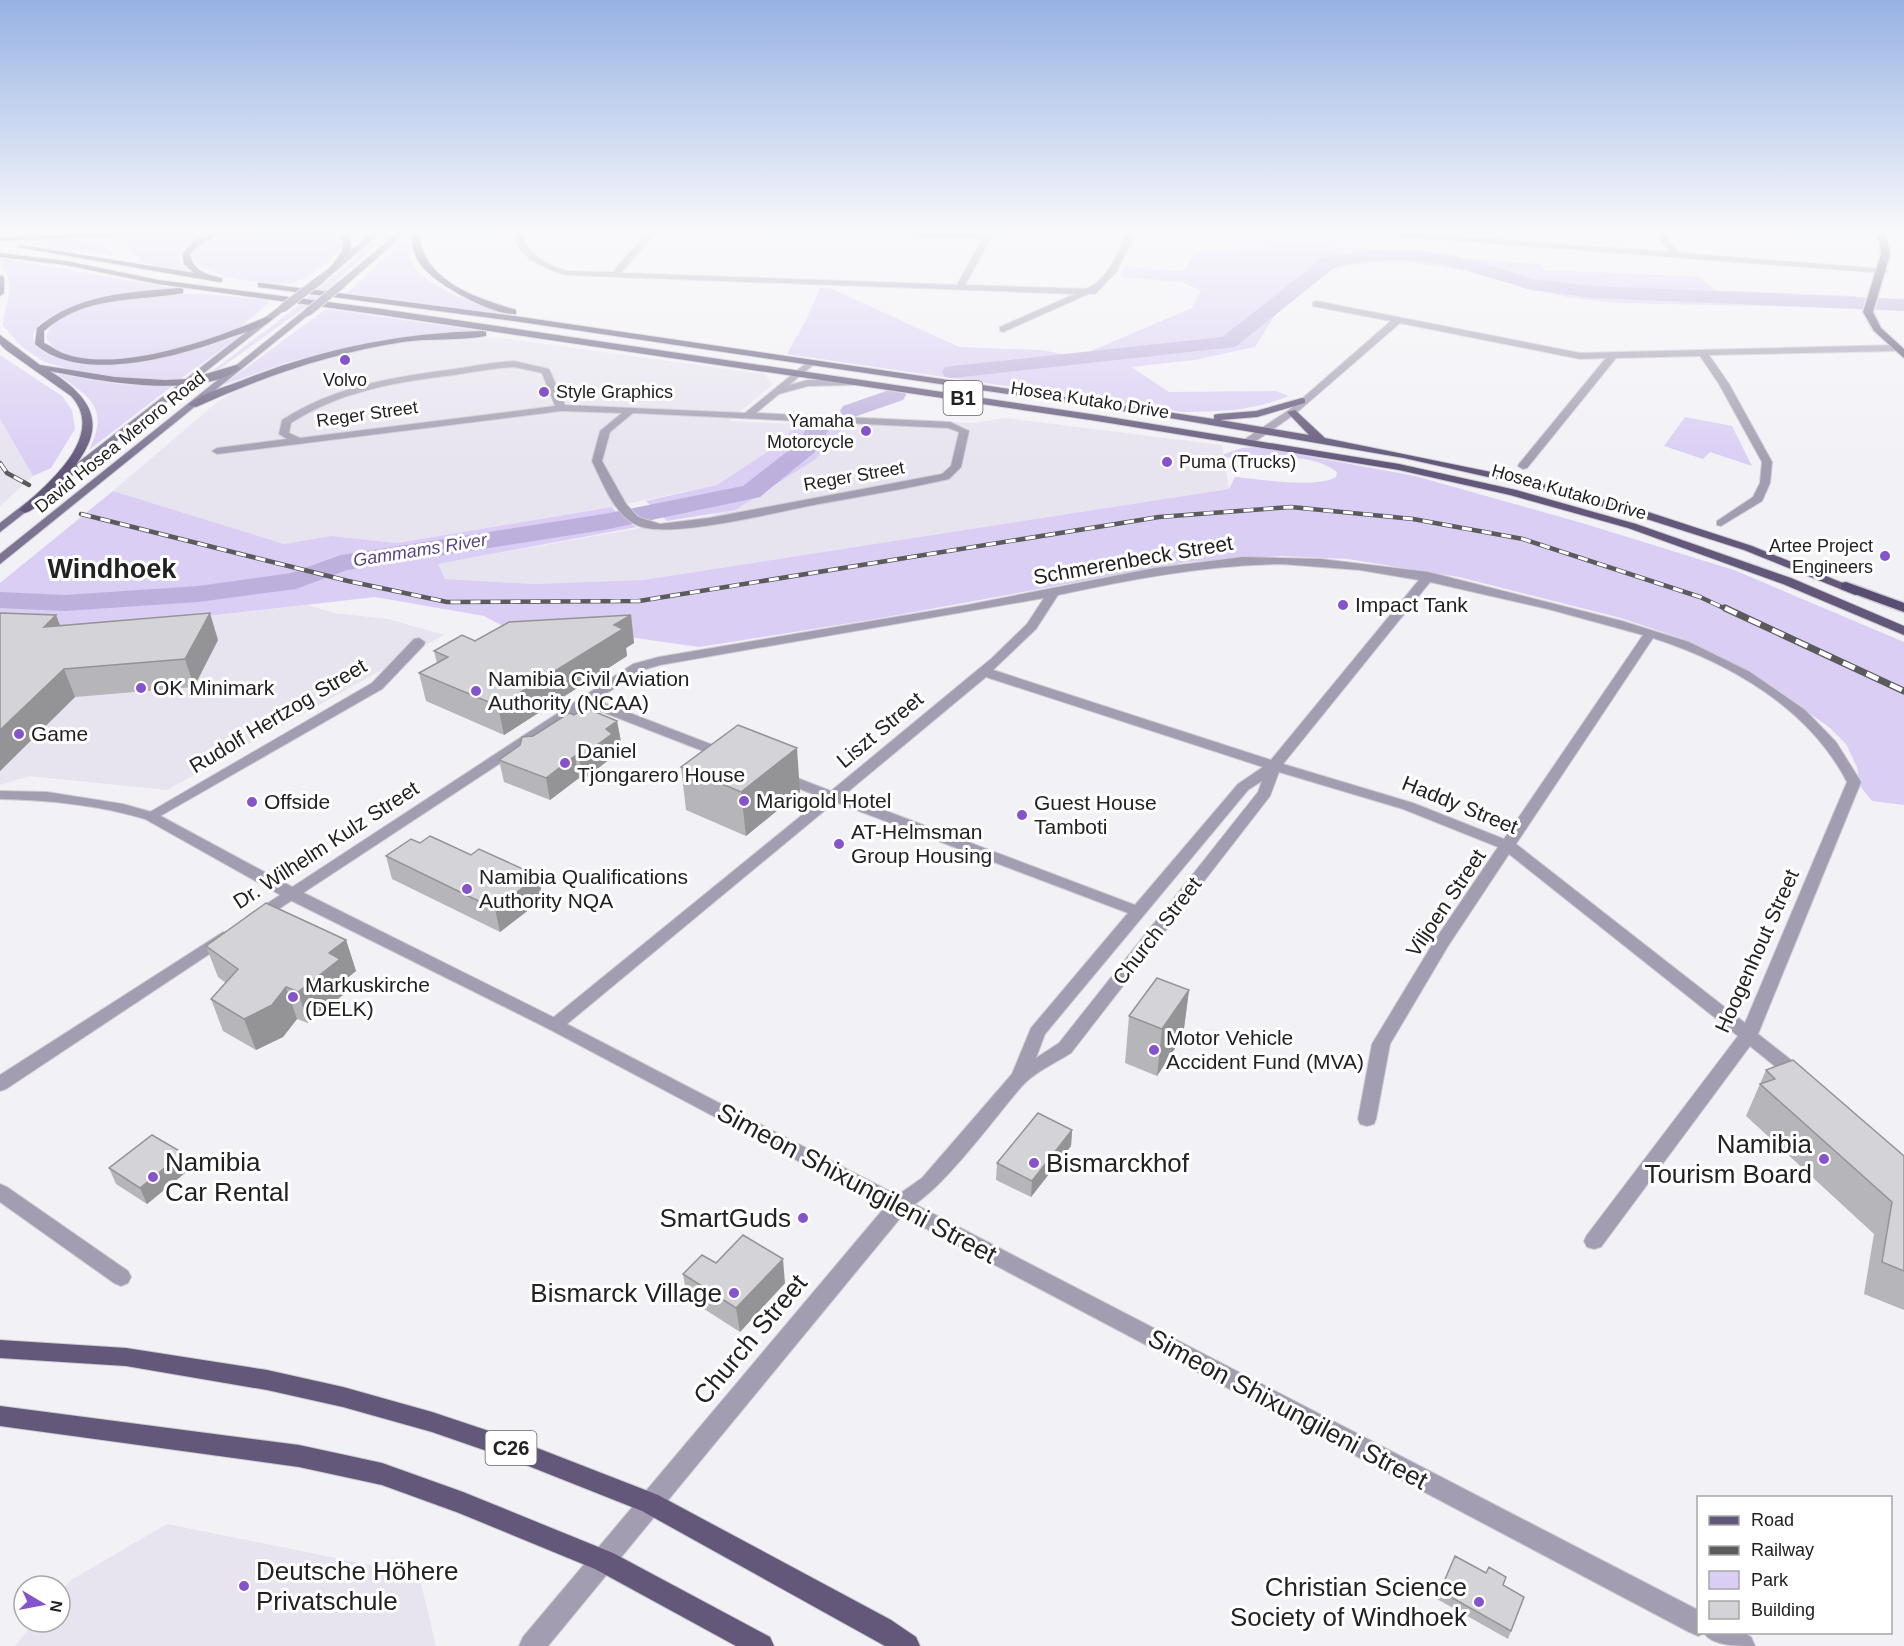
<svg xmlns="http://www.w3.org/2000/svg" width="1904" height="1646" viewBox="0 0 1904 1646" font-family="Helvetica,sans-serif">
  <rect width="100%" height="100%" fill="#f2f1f6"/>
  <path fill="#e7e3ef" d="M500,338L764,374L773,384L729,421L796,424L778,445L717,485L612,507L397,543L331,536L284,544L113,491L216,403L247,384L328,357L385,344L430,339Z
    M850,416L972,423L1006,418L1222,445L1229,489L643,580L533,584L445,579L437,564L714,515L816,459Z
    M0,419L33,476L0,506Z
    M308,605L334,613L388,619L444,635L167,790L29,776L0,785V633L34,636Z
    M167,1524L419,1575L436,1646H15L35,1622H60V1593L71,1580Z"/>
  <path fill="#dacef4" d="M133,234H210L181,249L177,259L188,272L139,262V258L117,242L102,236Z
    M224,234H336L341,241V248C330,262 307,281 287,284C268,286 200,276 192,257L198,245Z
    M384,234H389L318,298L214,373L203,378L290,312Z
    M408,237C409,244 408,252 411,260C422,289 483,305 511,315L347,293Z
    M75,239L99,244L117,256L0,241Z
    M1291,245L1453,253L1460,258L1541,264L1544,270L1701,277L1714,290L1856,296L1853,308L1618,303L1571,298L1457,269L1400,261L1365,263L1330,269L1292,297L1273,318L1255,347L1194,360L1131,367L1169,392L1276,391L1289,396C1250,411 1225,411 1183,412L787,354L806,320L820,288H830L959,347L1042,350L1066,355L1086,353L1192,308L1201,290L1180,282L1120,277L1124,267L1185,271L1195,253Z
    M0,258L183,290C150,294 105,296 74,306C10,327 27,359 86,363C140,366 193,353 243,334L179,380L154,381L84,373L44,362L22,347L3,326C3,312 11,296 9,283C8,272 0,268 0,258Z
    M205,294L268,300V303C258,312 248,322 236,329C202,349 66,382 46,337C60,294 168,294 205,294Z
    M326,309L488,332L377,341L288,362L223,385Z
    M0,355L62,396L72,410L75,429L51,468L33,476L0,419Z
    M57,374L118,384L172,386L89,450C110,408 90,397 57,374Z
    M1685,417L1732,426L1752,466L1710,452L1703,459L1664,446Z
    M796,424L845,426L816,459L735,510L667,521L646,501L717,485L778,445Z
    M1258,447L1415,476L1582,523L1734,570L1904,642V805L1872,801L1860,786L1857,767L1846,744L1830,728L1769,684L1683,639L1621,618L1459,577L1348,559L1281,556L1187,562L870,620L699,647L608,634L520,635L484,616L375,597L34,636L0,633V583L113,491L284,544L331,536L397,543L612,507L621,518L637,527L438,564L445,579L533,584L643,580L1229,489L1235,477C1260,479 1315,489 1336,477L1337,472C1306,448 1260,463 1224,457V454L1242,448Z"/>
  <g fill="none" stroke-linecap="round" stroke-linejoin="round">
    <path fill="#beb0dd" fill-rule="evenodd" d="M1373,250H1419L1476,261L1533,279L1593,286L1904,299V311L1593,298L1531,290L1465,270L1419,260H1373L1335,267L1235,347L953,378L945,377L942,372L945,367L953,366L1222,337L1323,258Z
      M895,388L903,390L906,395L903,400L851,418L843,416L840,411L843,406Z
      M816,424L824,426L828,431L815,452L760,497L751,499L604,530L347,570L296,589L198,602L65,611L0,608V592L65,595L198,586L291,573L341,555L604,514L743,486L798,443L808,426Z"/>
    <defs>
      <path id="minor" d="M516,234H524C522,252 553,269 569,271C583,272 599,272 613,272L646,234H654L621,273L957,285L983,238L902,236L898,234H993L965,285L1086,289C1109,279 1116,255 1127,234H1135L1117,271L1095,294H1088L1003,332L1000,331V327L1075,294L566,275C549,270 512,256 516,234Z
        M1390,234H1421L1670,252L1656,234H1664L1679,253L1884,269L1888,271L1884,273L1394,236Z
        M1316,301L1580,353L1896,345L1901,348L1896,351L1709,355L1729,384L1772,462L1770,483L1762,501L1721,526L1717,525V521L1753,497L1760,483L1762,462L1719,384L1700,356L1616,358L1527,468L1523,469L1518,466L1519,464L1606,358L1580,359L1400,323L1295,414L1253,443H1245V439L1289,410L1391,321L1313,306V302Z
        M514,361L549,369L565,405L745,413L810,360L813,361V365L789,385L808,380L856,379L861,382L856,385L808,386L779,394L756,413L950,422L969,431L961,467L949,479C906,489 862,496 819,504C781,511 671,539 639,526C614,516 603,483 592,461L600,431L622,413L561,411L217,454L212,451L217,448L287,439L279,434L282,420C335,386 393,377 455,369C475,366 494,362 514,361ZM514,367L542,373L555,406L300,438L289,433L291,423C341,391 396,382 454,375C474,372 494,368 514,367ZM633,413L948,428L959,432L951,466L942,474L709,518L660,524L638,517L626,504L602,461L610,432Z
        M1243,557L1321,559L1428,572L1622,621L1689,642L1750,672L1805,710L1836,742L1861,782L1758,1034L1804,1070L1807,1075L1804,1080L1798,1082L1792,1080L1750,1046L1601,1247L1594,1249L1587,1247L1584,1241L1587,1235L1738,1036L1509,854L1448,946L1390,1044L1376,1119L1374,1124L1367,1126L1360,1124L1358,1119L1372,1044L1435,940L1498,847L1403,809L1279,772L1270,796L1071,1053C1057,1062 1037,1071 1025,1083C1002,1106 923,1221 892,1211L889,1205L892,1199L922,1178L1012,1074L1031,1028L1128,913L835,802L561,1029H549L546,1025L549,1021L823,798L777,780L775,777L777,774H787L831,791L992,658L1027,624L1044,598L660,665L643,670L596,700L731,752L733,755L731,758H721L587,706L262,920H250L248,916L633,664L659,657L967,605L1155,568ZM1282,564L1360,570L1419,580L1271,760L993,670L1036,629L1058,595C1133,579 1206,565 1282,564ZM1430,582L1548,609L1643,635L1504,839L1413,803L1283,764ZM1653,638C1730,663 1809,708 1847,782L1745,1023L1516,844ZM986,677L1263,767L1238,784L1135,905L844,795ZM1262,781L1258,792L1059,1043L1036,1058L1045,1034L1248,790Z
        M419,638L425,642L424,645L382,689L155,819H145L143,816L372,683L414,639Z
        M223,932L229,933L231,937L229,941L6,1089L0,1091V1075Z
        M0,1184L7,1187L128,1271L131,1277L128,1283L121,1286L114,1283L0,1202Z"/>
      <path id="tertiary" d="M0,791L47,792L123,804L155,813L296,889L561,1021L1698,1610V1632H1742L1751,1637L1755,1646C1737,1646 1712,1646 1704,1633L1698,1636L1689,1632L902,1216L548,1646H519L523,1637L885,1207L549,1029L284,897L145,819C98,805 49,800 0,799Z"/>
      <path id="secondary" d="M371,234H379L324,281H318V277Z
        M396,234H404L345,286H339V282Z
        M280,306L287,308L0,532V523Z
        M305,310L312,312L0,564V554Z"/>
      <path id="primary" d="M66,234H115L111,236L0,241V237Z
        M212,234H222L201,244L190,254C193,271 207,275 222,278V282H219L17,247L21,245L194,273L184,264L182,254L195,240Z
        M338,234H346L350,238L351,250L331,274L327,272L343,250L342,239Z
        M411,234H419C423,281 476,298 516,310V314C493,316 435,284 421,265C414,256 412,246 411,234Z
        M0,253L66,261L158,280L382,309L1097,415L1399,464L1516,490L1636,524L1791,578L1904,626V635L1783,584L1628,528L1510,495L1399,470L1097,421L382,315L158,284L66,265L0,257Z
        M0,275L4,277V293L0,296Z
        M261,283L514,316L1214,419V415L1218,414L1256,411L1302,398L1305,399V403L1257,417L1220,420L1309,435L1287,412L1295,410L1325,438L1520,478L1639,509L1752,546L1865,592L1863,595H1855L1744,550L1631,514L1519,484L1404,458L1170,418L514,321L258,287V283Z
        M180,288L183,289V293C133,302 85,295 44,331V343C51,346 58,352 65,354C120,373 214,339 266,317L273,319C262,328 245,332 231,337C180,356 81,385 35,344L37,328C77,294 129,292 180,288Z
        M483,331L486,332V336C459,341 430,338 403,342C330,353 263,377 196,407L188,405C200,394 222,388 238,382C317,350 397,333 483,331Z
        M0,335L40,365L115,377L165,380L189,379L236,365L241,368C200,400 98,381 50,371C106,406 104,437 60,483C50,493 38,509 25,513L19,510L21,508C49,483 107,435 71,396L6,350L0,344Z
        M0,1340L126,1348L267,1370L343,1387L432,1412L519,1441L658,1495L891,1620L916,1637L920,1646H885L642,1511L516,1461L432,1432L343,1407L267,1390L126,1366L0,1358Z
        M0,1406L299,1445L382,1463L463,1492L613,1553L770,1637L774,1646H736L595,1569L459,1513L382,1485L299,1467L0,1426Z"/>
      <path id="trunk" d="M1878,234H1886L1890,254L1873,312L1881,328L1904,349V358L1874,331L1863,312L1881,254Z
        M1846,582L1904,603V612L1841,589V583Z"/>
    </defs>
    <use href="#minor" stroke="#cdccd0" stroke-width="2"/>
    <use href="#tertiary" stroke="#cdccd0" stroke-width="2"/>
    <use href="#secondary" stroke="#cdccd0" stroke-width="2"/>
    <use href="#primary" stroke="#cdccd0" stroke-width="2"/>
    <use href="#trunk" stroke="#cdccd0" stroke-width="3"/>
    <use href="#minor" fill="#a39db1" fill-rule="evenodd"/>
    <use href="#tertiary" fill="#a39db1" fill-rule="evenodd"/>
    <use href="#secondary" fill="#7d7491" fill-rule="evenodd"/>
    <use href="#primary" fill="#63587a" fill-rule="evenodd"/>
    <use href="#trunk" fill="#584c70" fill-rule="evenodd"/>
    <defs>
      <path id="rail-far1" d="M0,463L7,473L29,485
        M81,514L348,581L447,602L639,601L1159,517L1291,507L1413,519L1523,539L1700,597L1728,610"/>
      <path id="rail" d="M1725,608L1904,691"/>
    </defs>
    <use href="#rail-far1" stroke="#5b5b5d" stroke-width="4.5"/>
    <use href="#rail" stroke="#5b5b5d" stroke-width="7"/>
    <use href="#rail-far1" stroke="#fff" stroke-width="3" stroke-dasharray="10" stroke-linecap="butt"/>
    <use href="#rail" stroke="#fff" stroke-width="4.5" stroke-dasharray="13" stroke-linecap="butt"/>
    <defs>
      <path id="secondary-bridge" d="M283,308L321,279
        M308,312L342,284"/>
    </defs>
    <use href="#secondary-bridge" stroke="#cdccd0" stroke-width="10" stroke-linecap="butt"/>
    <use href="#secondary-bridge" stroke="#7d7491" stroke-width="8"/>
  </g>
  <path fill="#b6b5b9" d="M56,615L60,626L218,640L194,687L75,697L0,771Z
    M631,615L634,643L626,648L627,656L504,735L426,701L419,673L437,663L434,651L475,641Z
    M574,715L617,721L621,742L614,747L615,755L583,780L579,778L550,800L504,782L499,760L533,736Z
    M681,767L800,792L746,836L686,810Z
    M420,843L471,855L538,876L543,899L500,932L392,879L386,856Z
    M346,940L356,971L346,979L349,990L308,1023L297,1019L283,1037L256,1050L223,1031L211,999L226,983L218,977L206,946Z
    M1189,990L1183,1036L1157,1076L1125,1063L1129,1016Z
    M1766,1070L1904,1156V1310L1864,1294L1874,1234L1746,1116Z
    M1072,1130L1071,1146L1031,1197L996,1180L997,1163Z
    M109,1168L190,1169L147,1204L116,1184Z
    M683,1274L785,1283L740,1332L687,1298Z
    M1503,1585L1524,1597L1508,1639L1437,1599L1440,1591Z"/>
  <path fill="#949496" d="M210,613L218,640L194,687L185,659Z
    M56,615L67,643L44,627Z
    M631,615L634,643L626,648L627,656L504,735L498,706L614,625Z
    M64,669L75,697L0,771V730Z
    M617,721L621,742L614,747L615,755L583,780L579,758L606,729Z
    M797,748L800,792L746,836L741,792Z
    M575,756L579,778L550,800L546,778Z
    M538,876L543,899L500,932L495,909Z
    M346,940L356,971L346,979L349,990L308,1023L298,992L329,953Z
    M286,987L297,1019L283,1037L256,1050L244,1019Z
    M1189,990L1183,1036L1157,1076L1162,1029Z
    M1072,1130L1071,1146L1031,1197L1032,1181Z
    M183,1153L190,1169L147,1204L140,1188Z
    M783,1259L785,1283L740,1332L736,1308Z"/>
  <path fill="#d4d3d7" stroke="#949496" stroke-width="1.5" d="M0,613L56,615L44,627L210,613L185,659L64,669L0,730Z
    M631,615L614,625L623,629L498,706L419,673L448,657L434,651L462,635L475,641L509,622Z
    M586,708L617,721L606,729L612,734L579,758L575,756L546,778L499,760L520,745L522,737L533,736L569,713L574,715Z
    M738,725L797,748L741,792L681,767Z
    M430,836L471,855L479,849L538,876L495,909L386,856L411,839L420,843Z
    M266,903L346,940L329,953L340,959L298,992L286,987L272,1005L244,1019L211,999L238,969L206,946Z
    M1157,978L1189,990L1162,1029L1129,1016Z
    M1793,1060L1904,1156V1271L1882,1262L1892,1202L1760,1084L1775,1079L1766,1070Z
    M1038,1113L1072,1130L1032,1181L997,1163Z
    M152,1135L183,1153L140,1188L109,1168Z
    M743,1235L783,1259L736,1308L683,1274L702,1255L716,1263Z
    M1455,1556L1486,1573L1489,1567L1506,1577L1503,1585L1524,1597L1511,1631L1440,1591Z"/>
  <linearGradient id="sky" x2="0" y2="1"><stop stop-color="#97b2e4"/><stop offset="0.5" stop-color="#f9f9fb"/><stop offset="1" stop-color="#f9f9fb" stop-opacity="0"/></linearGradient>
  <rect width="1904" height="464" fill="url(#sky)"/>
  <g fill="#8554cd" stroke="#fff" stroke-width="2">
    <circle cx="345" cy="360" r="6"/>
    <circle cx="544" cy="392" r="6"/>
    <circle cx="866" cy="431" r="6"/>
    <circle cx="1167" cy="462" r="6"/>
    <circle cx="1885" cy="556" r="6"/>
    <circle cx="1343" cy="605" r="6"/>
    <circle cx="141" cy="688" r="6"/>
    <circle cx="476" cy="691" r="6"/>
    <circle cx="19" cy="734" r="6"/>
    <circle cx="565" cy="763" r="6"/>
    <circle cx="744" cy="801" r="6"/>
    <circle cx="252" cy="802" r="6"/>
    <circle cx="1022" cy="815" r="6"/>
    <circle cx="839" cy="844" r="6"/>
    <circle cx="467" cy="889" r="6"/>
    <circle cx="293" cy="997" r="6"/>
    <circle cx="1154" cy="1050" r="6"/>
    <circle cx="1824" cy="1159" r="6"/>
    <circle cx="1034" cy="1163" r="6"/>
    <circle cx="153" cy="1177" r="6"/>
    <circle cx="803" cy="1218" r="6"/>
    <circle cx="734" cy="1293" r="6"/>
    <circle cx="244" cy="1586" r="6"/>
    <circle cx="1479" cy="1602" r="6"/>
  </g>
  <g text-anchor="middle" stroke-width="6" stroke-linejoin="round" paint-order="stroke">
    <g font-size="18" fill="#222223" stroke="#fff" text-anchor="start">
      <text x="345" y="386" text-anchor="middle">Volvo</text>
      <text x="556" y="398">Style Graphics</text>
      <text x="854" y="427" text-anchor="end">Yamaha<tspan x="854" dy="21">Motorcycle</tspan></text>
      <text x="1179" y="468">Puma (Trucks)</text>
      <text x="1873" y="552" text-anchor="end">Artee Project<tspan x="1873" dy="21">Engineers</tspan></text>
    </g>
    <g font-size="18" fill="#222223" stroke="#fff">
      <text transform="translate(1090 400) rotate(9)" y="6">Hosea Kutako Drive</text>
      <text transform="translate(367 414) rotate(-8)" y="6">Reger Street</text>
      <text transform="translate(120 442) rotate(-39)" y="6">David Hosea Meroro Road</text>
      <text transform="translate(854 476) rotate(-10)" y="6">Reger Street</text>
      <text transform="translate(1569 492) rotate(16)" y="6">Hosea Kutako Drive</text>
    </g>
    <g font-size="18" font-style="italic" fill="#59447e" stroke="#fff">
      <text transform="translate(420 550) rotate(-9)" y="6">Gammams River</text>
    </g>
    <g fill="#fff" stroke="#646465" stroke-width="1.5">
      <rect x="943.5" y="381" width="39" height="34" rx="4.5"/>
      <rect x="485.5" y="1431" width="51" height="34" rx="4.5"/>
    </g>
    <g font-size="20" font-weight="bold" fill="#222223">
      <text x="963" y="405">B1</text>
      <text x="511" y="1455">C26</text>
    </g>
    <g font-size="21" fill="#222223" stroke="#fff">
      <text transform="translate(1133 560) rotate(-10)" y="7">Schmerenbeck Street</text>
      <text transform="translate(278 716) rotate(-31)" y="7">Rudolf Hertzog Street</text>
      <text transform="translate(880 730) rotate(-40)" y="7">Liszt Street</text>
      <text transform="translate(1460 805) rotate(22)" y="7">Haddy Street</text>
      <text transform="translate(326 845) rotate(-33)" y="7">Dr. Wilhelm Kulz Street</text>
      <text transform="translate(1446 903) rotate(-56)" y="7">Viljoen Street</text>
      <text transform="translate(1157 931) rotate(-52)" y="7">Church Street</text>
      <text transform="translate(1757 951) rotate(-66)" y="7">Hoogenhout Street</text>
    </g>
    <g font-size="21" fill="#222223" stroke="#fff" text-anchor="start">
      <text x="1355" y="612">Impact Tank</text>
      <text x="488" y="686">Namibia Civil Aviation<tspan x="488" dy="24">Authority (NCAA)</tspan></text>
      <text x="153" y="695">OK Minimark</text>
      <text x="31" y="741">Game</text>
      <text x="577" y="758">Daniel<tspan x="577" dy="24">Tjongarero House</tspan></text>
      <text x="756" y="808">Marigold Hotel</text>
      <text x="264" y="809">Offside</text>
      <text x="1034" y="810">Guest House<tspan x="1034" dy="24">Tamboti</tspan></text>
      <text x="851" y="839">AT-Helmsman<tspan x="851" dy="24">Group Housing</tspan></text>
      <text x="479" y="884">Namibia Qualifications<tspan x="479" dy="24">Authority NQA</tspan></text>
      <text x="305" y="992">Markuskirche<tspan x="305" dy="24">(DELK)</tspan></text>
      <text x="1166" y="1045">Motor Vehicle<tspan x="1166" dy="24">Accident Fund (MVA)</tspan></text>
    </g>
    <g font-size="26" fill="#222223" stroke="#fff" text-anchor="end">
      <text x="1812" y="1153">Namibia<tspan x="1812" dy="30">Tourism Board</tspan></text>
      <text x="165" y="1171" text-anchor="start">Namibia<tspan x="165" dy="30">Car Rental</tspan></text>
      <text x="1046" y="1172" text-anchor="start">Bismarckhof</text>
      <text x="791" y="1227">SmartGuds</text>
      <text x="722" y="1302">Bismarck Village</text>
      <text x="256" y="1580" text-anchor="start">Deutsche Höhere<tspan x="256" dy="30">Privatschule</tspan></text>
      <text x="1467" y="1596">Christian Science<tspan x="1467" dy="30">Society of Windhoek</tspan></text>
    </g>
    <g font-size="26" fill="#222223" stroke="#fff">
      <text transform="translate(857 1183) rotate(28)" y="9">Simeon Shixungileni Street</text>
      <text transform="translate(750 1339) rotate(-50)" y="9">Church Street</text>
      <text transform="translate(1288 1409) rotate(28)" y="9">Simeon Shixungileni Street</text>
    </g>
    <g font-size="27" font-weight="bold" fill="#222223" stroke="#fff">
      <text x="112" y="578">Windhoek</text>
    </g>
  </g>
  <rect x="1697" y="1496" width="195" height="138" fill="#ffffff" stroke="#a7a7a7" stroke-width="1.5"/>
  <rect x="1709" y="1516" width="30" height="9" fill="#63587a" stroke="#a7a7a7" stroke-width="1.5"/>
  <text x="1751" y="1526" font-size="18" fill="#222223">Road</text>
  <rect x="1709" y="1546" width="30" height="9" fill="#5b5b5d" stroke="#a7a7a7" stroke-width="1.5"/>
  <text x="1751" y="1556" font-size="18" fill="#222223">Railway</text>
  <rect x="1709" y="1571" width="30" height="18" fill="#dacef4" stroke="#a7a7a7" stroke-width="1.5"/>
  <text x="1751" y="1586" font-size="18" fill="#222223">Park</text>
  <rect x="1709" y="1601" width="30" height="18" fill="#d4d3d7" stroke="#a7a7a7" stroke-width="1.5"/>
  <text x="1751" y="1616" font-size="18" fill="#222223">Building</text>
  <g transform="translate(42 1604) rotate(100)"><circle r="28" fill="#ffffff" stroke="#a7a7a7" stroke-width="1.5"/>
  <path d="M0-4.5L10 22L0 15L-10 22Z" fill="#8554cd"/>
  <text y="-9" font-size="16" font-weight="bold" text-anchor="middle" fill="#222223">N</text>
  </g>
</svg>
